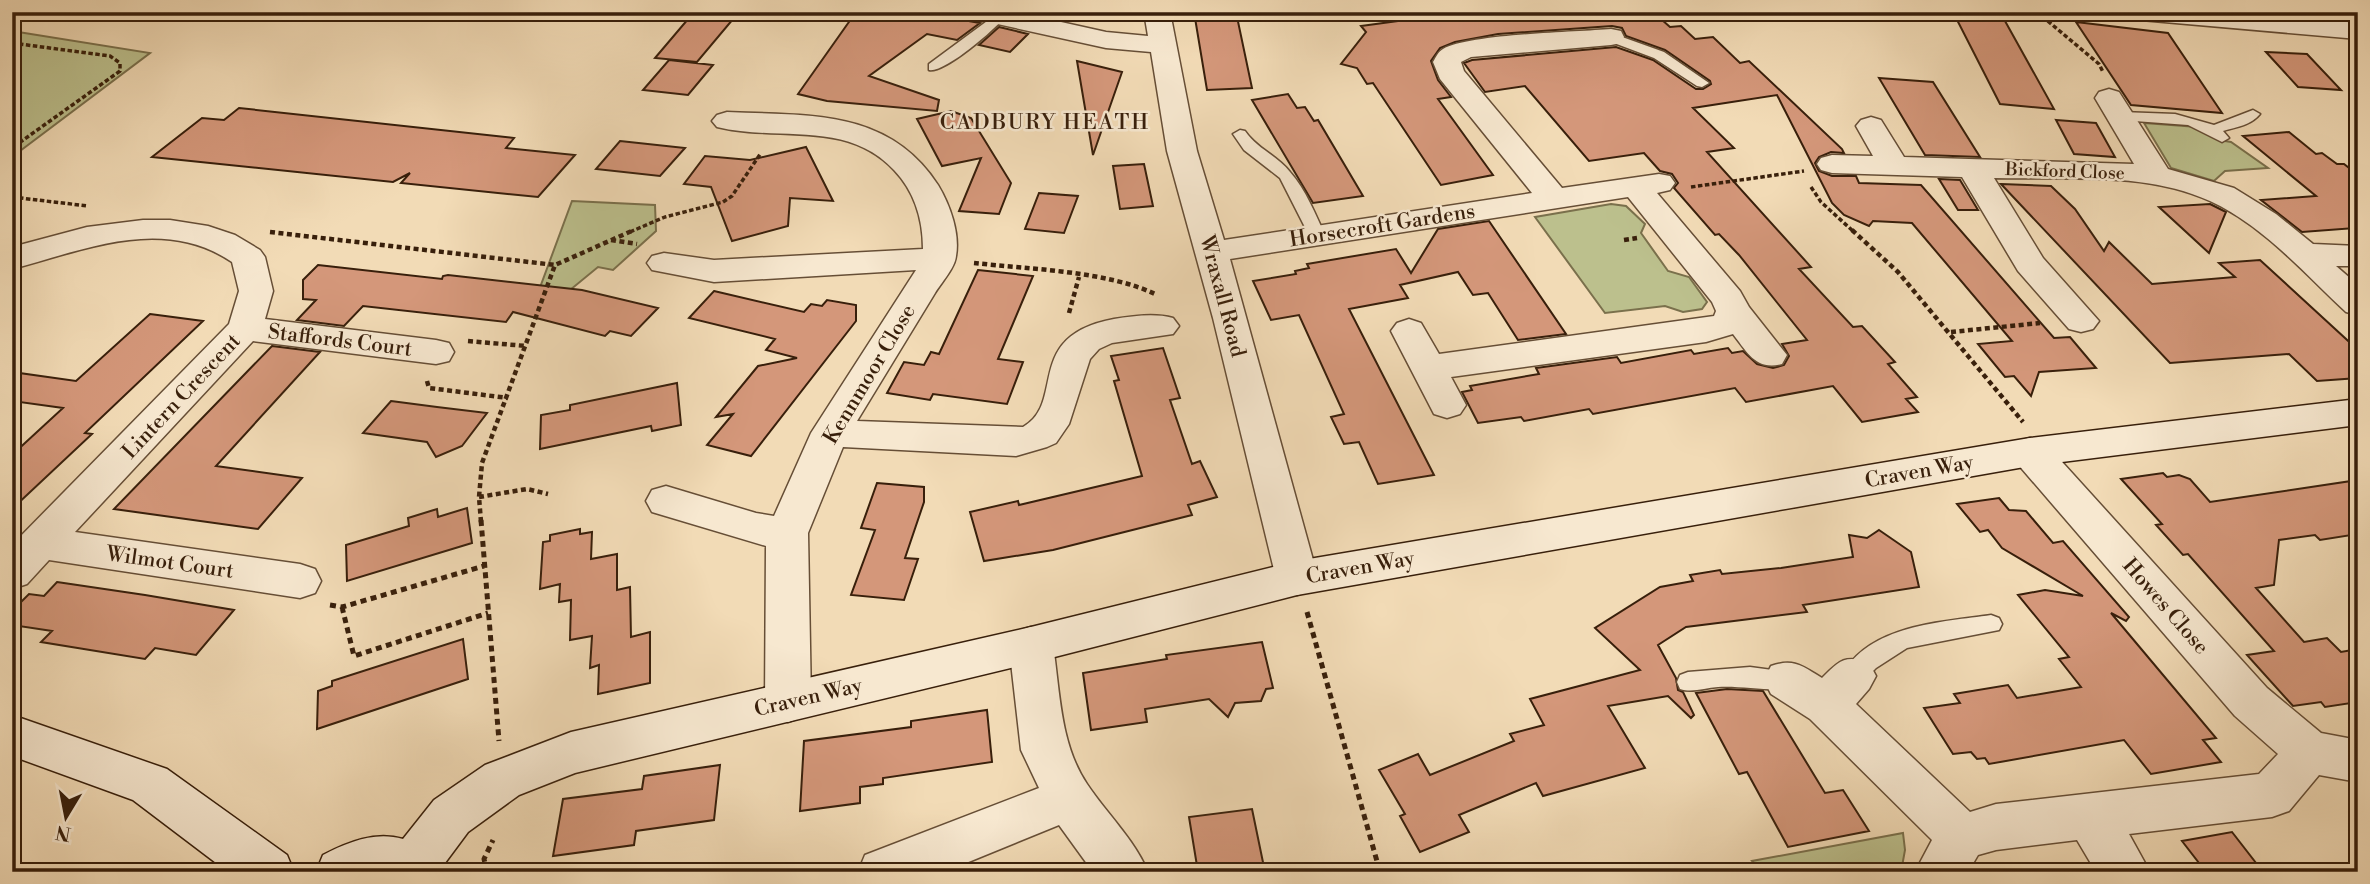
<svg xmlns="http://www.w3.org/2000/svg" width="2370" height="884" viewBox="0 0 2370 884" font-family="'Libre Bodoni',serif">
  <rect width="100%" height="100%" fill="#f2dbb6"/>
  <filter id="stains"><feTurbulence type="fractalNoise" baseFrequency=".00286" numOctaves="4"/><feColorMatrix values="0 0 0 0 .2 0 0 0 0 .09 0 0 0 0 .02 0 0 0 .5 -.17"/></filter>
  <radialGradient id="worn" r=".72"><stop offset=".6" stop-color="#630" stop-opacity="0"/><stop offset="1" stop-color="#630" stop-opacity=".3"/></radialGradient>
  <path fill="#bcc08d" stroke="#7a704c" stroke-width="2" d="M12,31L150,53L12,157Z
    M2144,123L2198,127L2219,140L2231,142L2268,168L2225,171L2214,181L2171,168Z
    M572,201L655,205L656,231L613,270L598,267L553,304L535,301Z
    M1611,204L1626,206L1645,224L1641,233L1668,271L1689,277L1707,302L1702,309L1683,312L1665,306L1605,313L1535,217Z
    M1903,833L1905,850L1901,872H1762L1752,861Z"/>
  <path fill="#d4977a" stroke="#381f0b" stroke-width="2" d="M694,12H739L697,62L655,58Z
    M856,12H964L969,21L980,23L957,40L927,34L869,76L939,100L937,111L827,101L798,94Z
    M1194,12H1236L1252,88L1207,90Z
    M1431,12H1653L1670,27L1681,26L1695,39L1713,37L1740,63L1749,61L1842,149L1844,153L1831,152L1819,157L1815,163L1819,171L1832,176H1856L1859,183L1921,185L2054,338L2070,337L2096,368L2039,372L2031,396L2014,376L2005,377L1978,344L2012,341L1912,223L1873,221L1869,226L1844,215L1832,203L1777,95L1693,108L1734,148L1707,152L1811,267L1799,269L1853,327L1862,326L1895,362L1888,364L1917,397L1906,399L1918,412L1862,422L1833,386L1746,402L1735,388L1593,414L1589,409L1524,421L1521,417L1478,423L1462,392L1472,390L1470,386L1539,374L1536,368L1617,357L1621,363L1691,350L1694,354L1728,348L1732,353L1743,351L1757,364L1773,368L1784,365L1789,356L1782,344L1807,340L1739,255L1719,234L1715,235L1674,188L1678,183L1672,174L1660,171L1644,153L1589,161L1525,86L1485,92L1464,63L1472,60L1616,47L1653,60L1696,89H1703L1711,84L1710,81L1665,50L1626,36L1622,28L1612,26L1498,34L1455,42L1440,48L1431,61L1438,80L1451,97L1438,99L1493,175L1441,185L1373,83L1367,84L1357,68L1341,64L1366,32L1361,26L1435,16Z
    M1953,12H2000L2054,109L2000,104Z
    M2076,22L2168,33L2222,113L2131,105Z
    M999,27L1028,34L1010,52L979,45Z
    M2266,52L2307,54L2341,90L2298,87Z
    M669,60L713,65L688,95L643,90Z
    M1077,61L1122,72L1093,155Z
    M1879,78L1933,82L1980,157L1925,155Z
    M1288,94L1297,108L1305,107L1314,121L1318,120L1363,196L1313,203L1252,100Z
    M239,108L514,138L506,148L575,155L538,197L401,183L410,173L393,182L152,157L202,118L224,120Z
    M951,111L971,118L1011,183L999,214L959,211L981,158L942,166L917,119Z
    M2056,120L2096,123L2115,157L2074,154Z
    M2289,132L2316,154L2322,153L2337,164H2344L2358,175V231L2355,228L2302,232L2261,200L2316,196L2243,136Z
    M620,141L685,148L660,176L596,169Z
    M806,147L833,201L790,198L788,226L732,241L711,187L684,184L705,156L750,160Z
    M1144,164L1153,206L1120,209L1113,166Z
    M1939,179L1960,180L1978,210H1958Z
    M2001,184L2051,186L2075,209L2104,251L2109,242L2152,284L2235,277L2219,263L2260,260L2358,350V378L2317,381L2289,354L2170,363Z
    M1039,193L1078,196L1064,233L1025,229Z
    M2210,204L2226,212L2209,253L2159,207Z
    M1489,221L1566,334L1518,340L1488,293L1473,295L1458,272L1400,285L1408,298L1349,309L1434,475L1378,484L1359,442L1344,444L1331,417L1344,414L1299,315L1271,320L1253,281L1296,274L1295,271L1309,268L1307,264L1396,249L1411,273L1438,229Z
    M318,265L442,279L443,276L448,275L582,290L658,308L631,336L610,331L605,336L513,312L506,322L363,306L344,326L297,320L316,300L303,299V280Z
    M978,270L1033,276L998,359L1023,362L1007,404L933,394L930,400L887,393L904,362L924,365L931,352L939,354Z
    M714,291L804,312L811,304L822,306L827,300L856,305V321L751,456L707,445L733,414L716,417L758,366L797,358L766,350L775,339L689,318Z
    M150,314L203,321L85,433L92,434L12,509V455L63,408L12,401V372L76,381Z
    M272,346L320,352L216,466L302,478L258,529L114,509Z
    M1163,348L1180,398L1170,400L1192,464L1200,461L1217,497L1188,505L1192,515L1053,550L984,561L970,512L1018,501L1019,505L1142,476L1114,381L1119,380L1111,356Z
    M677,383L681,425L652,431L651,426L540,449L541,415L570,410V405Z
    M391,401L437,407L487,413L462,446L436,457L427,442L363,433Z
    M2163,473L2167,477L2179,475L2190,479L2210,502L2358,480V534L2320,540L2315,535L2279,540L2274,585L2256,588L2304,642L2327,638L2341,652L2358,649V702L2325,707L2321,702L2293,706L2247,655L2274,651L2188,554L2183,555L2156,525L2162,524L2121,479Z
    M877,483L924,487V502L905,558L918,559L904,600L851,595L875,530L861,528Z
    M1999,498L2009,510L2026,511L2053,543L2063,541L2129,617L2126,621L2111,613L2216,738L2203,740L2221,762L2151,774L2124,740L1989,764L1985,758L1977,759L1971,752L1953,754L1924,708L1960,703L1954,694L2008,685L2017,698L2081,687L2059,659L2069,657L2018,595L2045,590L2083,596L2002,548L1988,530L1980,532L1957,504Z
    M467,508L472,543L347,581L346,545L409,526L408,518L437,509L438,517Z
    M580,529V534L592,532L591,559L617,554V590L630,587L631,637L650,632V683L598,694L599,665L590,668L592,636L570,640L571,600L559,602L560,584L540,589L543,542L550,541V535Z
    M1879,530L1911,552L1919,587L1803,605L1807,612L1686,627L1658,645L1676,678L1678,690L1683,692L1694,715L1691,718L1668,696L1608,706L1645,768L1543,796L1536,783L1459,815L1469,832L1420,852L1400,816L1405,814L1379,770L1418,754L1430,775L1514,741L1510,734L1544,725L1530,699L1640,670L1595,628L1660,587L1693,581L1690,575L1720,570L1722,574L1781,568L1853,557L1849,535L1867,538Z
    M57,582L145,595L234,610L196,655L155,648L145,659L41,642L52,631L12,625V611L29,594L44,596Z
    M463,639L468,679L317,729L318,691L332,686V681Z
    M1262,642L1273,688L1266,689L1261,701L1235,703L1228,717L1209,699L1145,709L1147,722L1091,730L1083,673L1167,659L1166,655Z
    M1727,689L1763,691L1825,793L1843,790L1869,831L1788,847L1747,772L1739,774L1696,693Z
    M987,710L992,762L883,778V784L860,787V803L800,811L804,741L911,727V721Z
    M720,765L714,820L636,831L634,845L553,856L563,799L642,789L644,776Z
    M1252,809L1265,872H1198L1189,817Z
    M2232,832L2263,872H2206L2182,841Z"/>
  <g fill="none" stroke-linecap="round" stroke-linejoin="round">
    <defs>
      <path id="lane" d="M20,12H36L38,14L31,18Z
        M998,13L1005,17C994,30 945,73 929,70V64Z
        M1611,33L1664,52L1709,83L1702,87L1697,86L1654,58L1606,40L1604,37Z
        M2253,110L2260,114C2251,125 2237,127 2223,131L2229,138L2222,142L2188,125L2121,120L2114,116L2121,112L2175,114L2214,125Z
        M1240,130L1245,131C1257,149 1277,155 1290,172C1306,190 1315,214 1325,235L1323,239H1311L1280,178L1244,150L1233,134Z
        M1991,615L1999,618L2002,624L1999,630L1907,648L1876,668L1861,683L1853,686L1845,683L1842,676C1867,625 1943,622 1991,615Z
        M1750,667L1795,673L1798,680L1795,687C1778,693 1739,685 1718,687C1705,688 1692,693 1680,689L1677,682L1680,675L1688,672Z"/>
      <path id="street" d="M966,12H1016L1106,32L1148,36L1144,12H1170L1197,151L1224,240L1532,193L1440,79L1433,62C1436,57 1438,52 1443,49C1468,34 1576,32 1611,29L1621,31L1624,37L1621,43L1611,45L1471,57L1461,62L1464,71L1562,188L1659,174L1670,176L1675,183L1670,190L1657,193L1740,291L1749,307L1787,355L1782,364C1756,371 1747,352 1733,334L1706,342L1451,377L1466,405L1460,414L1447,418L1434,414L1391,331L1397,323L1409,319L1421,323L1439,354L1714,316L1716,311L1712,302L1628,197L1230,259L1318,578L1312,590L1297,595L1282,590L1276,578L1213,318L1167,151L1151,52L1106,48L970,18Z
        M2128,12H2235L2358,23V39L2141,20L2132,18Z
        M2109,89L2119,92L2168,169L2234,188L2276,214L2313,244L2358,246V266H2336L2358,285V315L2346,312C2304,273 2264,226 2210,201C2145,171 2064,180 1994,178L2043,258L2099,321L2093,329L2081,332L2069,329L2018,271L1962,177L1832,173L1821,170L1817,164L1821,158L1832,155L1873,156L1856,126L1861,120L1871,117L1881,120L1904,157L2134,164L2095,98L2099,92Z
        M727,112C808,116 888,108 938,185C950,205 960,233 956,256C955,268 941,283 935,293C909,336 883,378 857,421L1023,427C1067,402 1022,336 1114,319C1133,316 1155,313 1173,318L1179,326L1173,334L1112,343L1099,349L1090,359L1069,424L1056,443L1047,447L1016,456L843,447L808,533L811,702L804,716L788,722L772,716L765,702L766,546L652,512L646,501L652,490L666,486L756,513L774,516L811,433L916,270L714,282L652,270L647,263L652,256L664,253L714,260L923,249C923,220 915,192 894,170C846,119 778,142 717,127L712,121L717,115Z
        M143,220H170L208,226L235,235L260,250L265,257L273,291L265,319L436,340L449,343L454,352L449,361L436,364L253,341L75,532L300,564L315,569L321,581L315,593L300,598L49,560L27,584L12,589V545L229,324L239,291L232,262C162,215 85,250 12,269V247L87,227Z
        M2030,438L2044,442L2267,688L2321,733L2358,740V782L2319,775L2289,811L2272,817L2129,834L2150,872H2096L2077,840L1996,850L1978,855L1968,872H1915L1932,840L1810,719L1771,694L1764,680L1771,666C1794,658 1802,666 1822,678C1839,661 1845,654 1869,663L1876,676L1869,689L1856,704L1970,812L1996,804L2259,774L2278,754L2235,716L2016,462L2011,452L2016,442Z
        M1031,627L1047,632L1053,645C1060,692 1060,744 1087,784C1107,814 1134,839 1148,872H1093L1059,825L944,872H858L865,855L1039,788L1021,750L1009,645L1015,632Z"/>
      <path id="secondary" d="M2358,399V425L2030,466L1297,595L1031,663L575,773L519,795L468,832L442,867L444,872H316L323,855C348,842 375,831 403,839L434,800L485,765L571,732L1031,627L1297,561L2030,438Z
        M12,715L167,769L287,855L294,872H228L133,800L12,756Z"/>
    </defs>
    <use href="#lane" stroke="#664e36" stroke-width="3"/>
    <use href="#street" stroke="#664e36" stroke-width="3"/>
    <use href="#secondary" stroke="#381f0b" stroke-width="3"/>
    <path stroke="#381f0b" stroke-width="3.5" stroke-dasharray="4.5 2.5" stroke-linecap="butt" d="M2037,12L2099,64L2103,72
      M12,43L110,56L120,63V71L12,148
      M1691,187L1804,171
      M1811,187L1821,202L1854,232
      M12,197L88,206
      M630,232L665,217L723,202L732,196L761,153"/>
    <path stroke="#381f0b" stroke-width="4.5" stroke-dasharray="5 3.5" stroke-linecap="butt" d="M1852,230L1898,272L2023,422
      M270,232L555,265
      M611,240L637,244
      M1624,240L1637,238
      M974,263C1028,269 1109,271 1157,295
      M1069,313L1079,277
      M1951,332L2040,323
      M468,341L526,346
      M427,381L429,388L508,398
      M479,497L527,489L548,494
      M481,522L479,497L482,463L555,265L634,230"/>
    <path stroke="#381f0b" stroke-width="5" stroke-dasharray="6 4.5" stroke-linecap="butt" d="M481,520L499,741
      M330,605L342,607L484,566
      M342,607L354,656L488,613
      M1307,612L1380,872
      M487,872L484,859L493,840"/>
    <use href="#lane" fill="#f7e8d0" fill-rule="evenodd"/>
    <use href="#street" fill="#f7e8d0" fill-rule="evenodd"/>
    <use href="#secondary" fill="#f7e8d0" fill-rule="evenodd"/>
  </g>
  <g text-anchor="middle" stroke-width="5" stroke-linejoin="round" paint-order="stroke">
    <g font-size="18" fill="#381f0b" stroke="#f7e8d0">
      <text transform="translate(2065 171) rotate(2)" y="6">Bickford Close</text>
    </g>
    <g font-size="21" letter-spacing="2" fill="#381f0b" stroke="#f7e8d0">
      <text x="1045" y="129">CADBURY HEATH</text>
    </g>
    <g font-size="21" fill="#381f0b" stroke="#f7e8d0">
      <text transform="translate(1382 225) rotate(-9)" y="7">Horsecroft Gardens</text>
      <text transform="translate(1223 296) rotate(75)" y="7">Wraxall Road</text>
      <text transform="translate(340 340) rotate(7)" y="7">Staffords Court</text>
      <text transform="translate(869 374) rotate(-59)" y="7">Kennmoor Close</text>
      <text transform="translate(181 396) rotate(-47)" y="7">Lintern Crescent</text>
      <text transform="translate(1919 471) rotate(-10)" y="7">Craven Way</text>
      <text transform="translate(170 562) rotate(8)" y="7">Wilmot Court</text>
      <text transform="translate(1360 567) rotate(-10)" y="7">Craven Way</text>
      <text transform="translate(2166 606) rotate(49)" y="7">Howes Close</text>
      <text transform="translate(808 697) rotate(-13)" y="7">Craven Way</text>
    </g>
  </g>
  <rect width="2370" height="884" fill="none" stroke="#f2dbb6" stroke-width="42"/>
  <rect x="14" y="14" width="2342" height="856" fill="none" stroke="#381f0b" stroke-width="3.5"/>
  <rect x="21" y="21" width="2328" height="842" fill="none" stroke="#381f0b" stroke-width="2"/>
  <g transform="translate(66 817) rotate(190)" stroke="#f7e8d0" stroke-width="5" paint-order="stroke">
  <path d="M0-5L12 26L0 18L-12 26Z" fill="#381f0b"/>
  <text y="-10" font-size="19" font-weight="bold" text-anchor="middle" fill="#381f0b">N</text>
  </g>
  <rect width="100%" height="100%" filter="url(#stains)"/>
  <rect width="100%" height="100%" fill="url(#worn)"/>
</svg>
